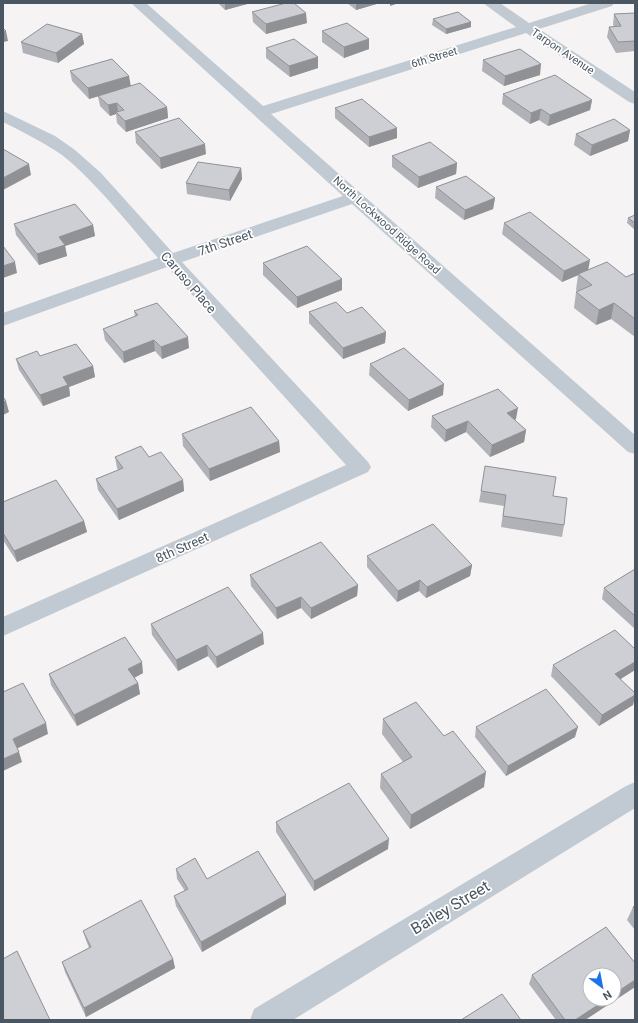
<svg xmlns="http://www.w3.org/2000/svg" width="638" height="1023" viewBox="0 0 638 1023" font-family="Roboto,sans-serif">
  <rect width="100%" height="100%" fill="#f5f3f3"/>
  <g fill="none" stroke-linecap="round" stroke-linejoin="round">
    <path fill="#c1cad2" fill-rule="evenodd" d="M131,3H146L263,106L516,27L483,3H500L529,23L592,3H614L612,6L539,29L635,92V104L629,102L526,33L271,114L635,435V454L628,452L352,204L182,262L368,462L371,467L368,472L3,636V617L346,465L167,267L3,326V313L158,258C130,226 95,181 62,155C43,142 23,132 3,122V111L55,136L75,150L101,173L173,253L343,196Z
      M635,782V808L293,1020H250L254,1009L626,786Z"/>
  </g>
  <path fill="#b0b2b7" d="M218,3H251L225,10Z
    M347,3H380L356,10Z
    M252,12L307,23L266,34L253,22Z
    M635,13V51L616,53L607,37L609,27L614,26L613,25L614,14Z
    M433,19L471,22V27L446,34L432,25Z
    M322,31L369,49L344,58L322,42Z
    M82,34L84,44L58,63L23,53L21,42Z
    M266,48L318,68L290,77L266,58Z
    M483,60L540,75L504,86L482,71Z
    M70,71L130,86L167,107L168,118L126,132L117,123L116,114L110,116L100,106L98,96L89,99L72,81Z
    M503,94L592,100L590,110L548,126L539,120L530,124L502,104Z
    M335,108L397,138L369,147L335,118Z
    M630,130L628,141L590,156L574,145L576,134Z
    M135,132L206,154L161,169L136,143Z
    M392,156L457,163L456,174L418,188L392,167Z
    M241,168L242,179L230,201L187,194L186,183Z
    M436,187L495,198L493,209L464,220L435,198Z
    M635,215V230L627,223L628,218Z
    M504,223L588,270L626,277L635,273V337L611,319L596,325L574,308L576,292H578L576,290L578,275L562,282L502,234Z
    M14,224L93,225L95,236L65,246L67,256L39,265L16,235Z
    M263,263L342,279V290L297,308L263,275Z
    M134,311L189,348L162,359L155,351L124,363L105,340L103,329L135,317Z
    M309,312L386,332L385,343L343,359L309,323Z
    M40,356L93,366L95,377L69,387L70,396L43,406L19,370L16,359Z
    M370,364L443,395L408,411L369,375Z
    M432,416L516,419L515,420L526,430L524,442L490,457L466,432L445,442L431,427Z
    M182,434L279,441L280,452L210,481L183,446Z
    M115,457H149L183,480L184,491L119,520L98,490L96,479L118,470L117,468Z
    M481,491L553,496L564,525L562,537L501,527L504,506L479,502Z
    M3,502L84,521L87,532L17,562L3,540Z
    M367,556L472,565L470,576L426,598L419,591L397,602L367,567Z
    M635,569V629L602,599L604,588Z
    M250,575L358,585L357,596L311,619L301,608L277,619L251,586Z
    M151,624L264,644L217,668L208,656L178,671L152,635Z
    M635,649V670L621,679L633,705L599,726L551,676L553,665Z
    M143,673L134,678L138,683L140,694L77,726L51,685L49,674Z
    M383,719L444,736L484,787L410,829L380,788L381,774L403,762L382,734Z
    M476,727L575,737L506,776L475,737Z
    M276,822L388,849L314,891L276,832Z
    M176,869L286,904L202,952L176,906L174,896L185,891L177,879Z
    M635,905V930L627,920L633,907Z
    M83,931L173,959L175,968L86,1017L65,972L62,962L89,948L86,940Z
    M635,963V987L585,1020H556L529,984L532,975Z"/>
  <path fill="#909195" d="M225,3H251L225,10Z
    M356,3H380L356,10Z
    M390,3H399L390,6Z
    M306,13L307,23L266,34V24Z
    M471,22V27L446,34V29Z
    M6,31L8,41L3,42V32Z
    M82,34L84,44L58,63L56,53Z
    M369,39V49L344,58V47Z
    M318,57V68L290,77L289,66Z
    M541,64L540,75L504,86L505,76Z
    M129,76L131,87L89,99L88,88Z
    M592,100L590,110L548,126L550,115Z
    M117,103L118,113L116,112V114L110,116L108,105Z
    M167,107L168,118L126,132L125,121Z
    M541,109L539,120L530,124L531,113Z
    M397,128V138L369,147V137Z
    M630,130L628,141L590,156L592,145Z
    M205,144L206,154L161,169L160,158Z
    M457,163L456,174L418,188L419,177Z
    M29,164L31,175L3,190V178Z
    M241,168L242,179L230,201L229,190Z
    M495,198L493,209L464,220L465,210Z
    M93,225L95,236L65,246L67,256L39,265L37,254L59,237Z
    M590,260L588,271L562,282L564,271Z
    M15,262L17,273L3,278V266Z
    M342,279V290L297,308V297Z
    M614,303L611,319L596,325L599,310Z
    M386,332L385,343L343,359V348Z
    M188,337L189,348L162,359L161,347Z
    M154,340L155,351L124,363L123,352Z
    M93,366L95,377L69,387L70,396L43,406L40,395L63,377Z
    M444,384L443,395L408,411L409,400Z
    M6,401L9,412L3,415V402Z
    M518,408L516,419L506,424L507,413Z
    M468,421L466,432L445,442L446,430Z
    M526,430L524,442L490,457L492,445Z
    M279,441L280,452L210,481L209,469Z
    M183,480L184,491L119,520L117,509Z
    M84,521L87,532L17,562L14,551Z
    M472,565L470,576L426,598L427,587Z
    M420,580L419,591L397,602L398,591Z
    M358,585L357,596L311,619V608Z
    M301,597V608L277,619L276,608Z
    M263,633L264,644L217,668L216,657Z
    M207,645L208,656L178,671L176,660Z
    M142,662L143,673L130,680L128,669Z
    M635,662V670L612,684L615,674Z
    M138,683L140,694L77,726L74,715Z
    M635,695V698L633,705L599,726L602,715Z
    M46,723L48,734L16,749L13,739Z
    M578,727L575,737L506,776L508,766Z
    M19,752L22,762L3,771V759Z
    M486,772L484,787L410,829L411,815Z
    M389,839L388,849L314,891V881Z
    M286,895V904L202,952L201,942Z
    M173,959L175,968L86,1017L84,1008Z
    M635,980V987L585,1020H575L607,999H614V994Z"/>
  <path fill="#cdcfd5" stroke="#909195" d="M286,3H294L306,13L266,24L252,12Z
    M458,12L471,22L446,29L433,19Z
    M635,13V41L618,42L609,27L621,26L614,14Z
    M347,23L369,39L344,47L322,31Z
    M47,24L82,34L56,53L21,42Z
    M3,28L6,31L3,32Z
    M294,39L318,57L289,66L266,48Z
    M520,49L541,64L505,76L483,60Z
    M112,59L129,76L88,88L70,71Z
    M555,75L592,100L550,115L541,109L531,113L503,94Z
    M140,83L167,107L125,121L116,112L124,110L117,103L108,105L98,96Z
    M362,99L397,128L369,137L335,108Z
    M179,118L205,144L160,158L135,132Z
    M614,119L630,130L592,145L576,134Z
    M430,142L457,163L419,177L392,156Z
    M3,149L29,164L3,178Z
    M198,162L241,168L229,190L186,183Z
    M466,176L495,198L465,210L436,187Z
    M75,204L93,225L59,237L65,245L37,254L14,224Z
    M530,212L590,260L564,271L504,223Z
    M635,215V223L628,218Z
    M3,246L15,262L3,266Z
    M307,246L342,279L297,297L263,263Z
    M607,262L626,277L635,273V319L614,303L599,310L576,292L592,285L578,274Z
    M336,302L347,313L362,307L386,332L343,348L309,312Z
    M157,303L188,337L161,347L154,340L123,352L103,329L138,315L134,311Z
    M76,344L93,366L63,377L68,385L40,395L16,359L37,351L40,356Z
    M404,348L444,384L409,400L370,364Z
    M498,389L518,408L507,413L526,430L492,445L468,421L446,430L432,416Z
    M3,397L6,401L3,402Z
    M251,407L279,441L209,469L182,434Z
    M141,446L149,457L161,452L183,480L117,509L96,479L123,468L115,457Z
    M485,466L556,477L553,496L567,498L564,525L503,516L506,495L481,491Z
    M56,480L84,521L14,551L3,533V502Z
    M433,524L472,565L427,587L420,580L398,591L367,556Z
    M321,542L358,585L311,608L301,597L276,608L250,575Z
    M635,569V616L604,588Z
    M228,587L263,633L216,657L207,645L176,660L151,624Z
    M615,630L635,649V662L615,674L635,693V695L602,715L553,665Z
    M125,637L142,662L128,669L138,683L74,715L49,674Z
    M23,683L46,723L13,739L19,752L3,759V692Z
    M546,689L578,727L508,766L476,727Z
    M416,702L444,736L453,731L486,772L411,815L381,774L412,757L383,719Z
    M349,783L389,839L314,881L276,822Z
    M258,851L286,895L201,942L174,896L188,889L176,869L195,858L207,879Z
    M141,900L173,959L84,1008L62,962L91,947L83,931Z
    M635,905V910L633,907Z
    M606,927L635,963V980L614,994V975H590V999H607L575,1020H565L532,975Z
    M17,951L50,1020H3V959Z
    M502,994L521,1020H461Z"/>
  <g text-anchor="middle" stroke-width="3.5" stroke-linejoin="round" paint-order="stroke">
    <g font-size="11" fill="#4a5661" stroke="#fff">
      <text transform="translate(563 51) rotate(34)" y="4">Tarpon Avenue</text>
      <text transform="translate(434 57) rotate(-17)" y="4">6th Street</text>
      <text transform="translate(387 225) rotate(42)" y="4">North Lockwood Ridge Road</text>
    </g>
    <g font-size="13" fill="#4a5661" stroke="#fff">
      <text transform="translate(225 242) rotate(-19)" y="5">7th Street</text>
      <text transform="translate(189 282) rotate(49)" y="5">Caruso Place</text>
      <text transform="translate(182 547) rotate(-24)" y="5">8th Street</text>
    </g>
    <g font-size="16" fill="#4a5661" stroke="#fff">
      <text transform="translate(450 907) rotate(-31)" y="6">Bailey Street</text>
    </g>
  </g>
  <rect width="638" height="1023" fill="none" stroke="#4a5661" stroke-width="8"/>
  <g transform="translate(602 987) rotate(148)"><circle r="19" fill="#ffffff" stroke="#b7bbc0"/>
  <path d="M0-3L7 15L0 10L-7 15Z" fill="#1a73e8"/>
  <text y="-6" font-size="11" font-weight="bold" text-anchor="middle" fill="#4a5661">N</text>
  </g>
</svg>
